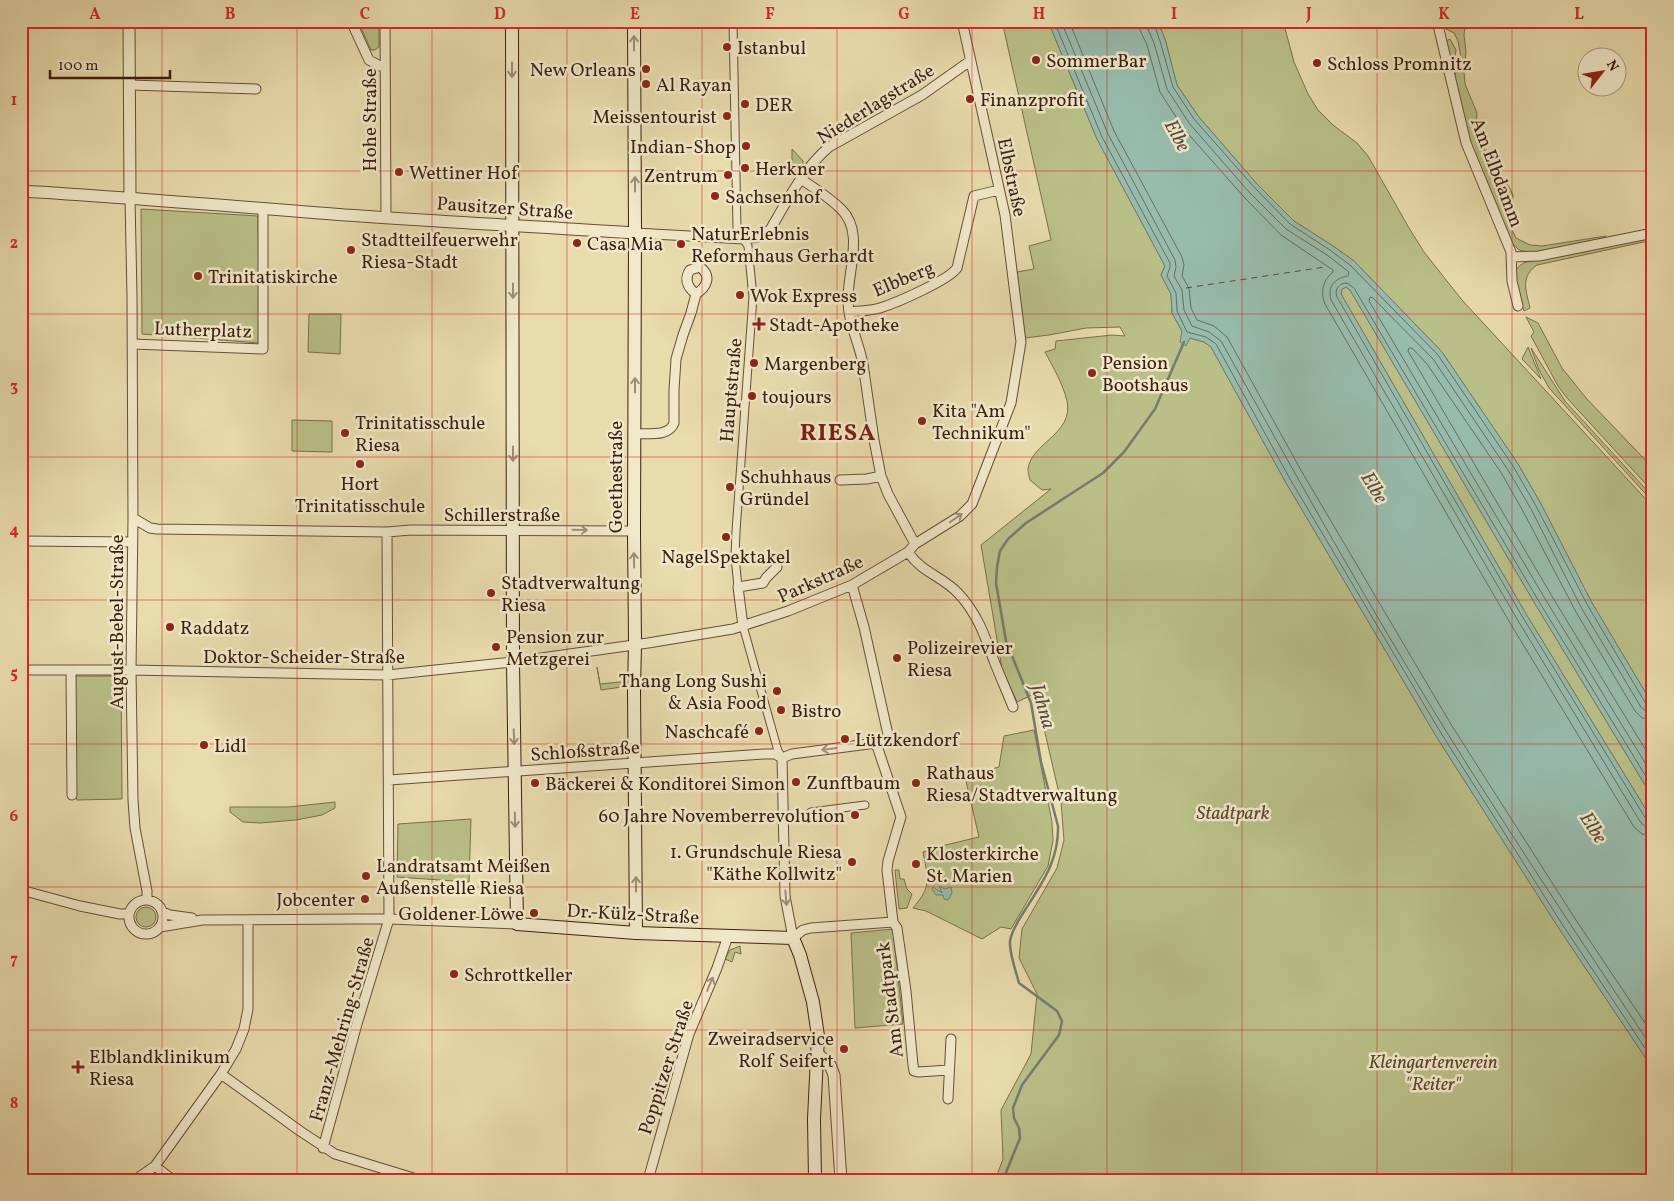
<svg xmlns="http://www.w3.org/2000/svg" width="1674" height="1201" viewBox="0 0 1674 1201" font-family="Vollkorn,serif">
  <rect width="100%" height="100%" fill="#e8dbac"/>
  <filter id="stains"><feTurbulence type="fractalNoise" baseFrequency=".004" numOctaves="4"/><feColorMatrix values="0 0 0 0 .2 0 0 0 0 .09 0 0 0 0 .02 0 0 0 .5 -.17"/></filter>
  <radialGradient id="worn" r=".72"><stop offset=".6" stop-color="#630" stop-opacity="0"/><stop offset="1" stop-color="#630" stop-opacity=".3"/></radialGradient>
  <path fill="#b9bf87" stroke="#7b6e4c" d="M21,21H32V26H23L22,67Z
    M358,21H379V47L375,50H371Z
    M1002,21H1048L1097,139L1165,266L1161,275L1171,294L1172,313L1182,331L1190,338L1204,342L1211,347L1285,481L1436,736L1558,927L1653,1069V1180H995L1003,1159L1001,1110L1031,1054L1037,994L1019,958L1022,929L1057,868L1064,840L1061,802L1040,711L1034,694L1017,702L1002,669L981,545L1051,489L1042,490L1030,480C1029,477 1028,472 1028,469C1031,443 1074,434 1067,401C1063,384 1053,367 1045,352L1055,349L1056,341L1112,335L1125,336L1120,327L1086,328L1049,335L1025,338L1017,272L1034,269L1029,246L1051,240Z
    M1157,21H1283L1294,62L1308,94L1318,110L1333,125L1357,143L1368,156L1409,228L1424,252L1462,300L1653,507V705L1592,603L1541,504L1518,464L1442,352L1354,261L1333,246L1294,221L1257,184L1198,116L1177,85L1165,39Z
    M1440,21H1470L1465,27L1464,35L1466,52L1464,72L1465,84L1477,113L1476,126L1480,140L1491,163L1509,187L1513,195L1511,223L1512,230L1516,238L1530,245L1542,246L1606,236L1605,240L1532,253L1519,250L1511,242L1470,144L1454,77L1461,58L1458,41L1454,33L1442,27Z
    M1450,39L1456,50L1454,62H1451L1445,43L1446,41Z
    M792,149L803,161V164L792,177Z
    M141,209L258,216L260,343L142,334Z
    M1653,235V240L1537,265C1520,277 1526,290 1530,308L1524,311L1516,284V270C1522,261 1530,261 1541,260Z
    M1346,287L1350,290L1537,607L1653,798V821L1526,614L1341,294L1342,289Z
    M309,314H341L340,354L308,352Z
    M1526,317L1538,323L1562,368L1586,398L1653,468V492L1567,398L1558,386L1531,336L1534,332Z
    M1528,347L1541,379L1522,359Z
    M1531,348L1565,401L1653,497V502L1549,388L1539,370Z
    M292,420L332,421V452L292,451Z
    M597,667L600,684L630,681L629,686L601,690Z
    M74,676H118L121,679L122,799L77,800L74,791Z
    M1034,730L1052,822L1053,841L1048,866L1011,929L1001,927L982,939L926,911L913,908C932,886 928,879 923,852L931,850L933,848L979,837L965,777L999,767L1004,736Z
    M335,802V808L322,815L296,820L260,823L243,822L230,812V807H289Z
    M471,819L469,882L397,877L398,824Z
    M895,870H899L900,879H904L907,889L912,894L907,908L899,909Z
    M136 917a10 10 0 1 1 20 0a10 10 0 1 1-20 0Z
    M893,929L903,1024L855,1028L851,933Z
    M740,946L741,954L735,952L732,962L725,959L730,950Z"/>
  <path fill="#97bbac" stroke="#737c6e" d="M1048,21H1157L1165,39L1177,85L1198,116L1257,184L1294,221L1333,246L1354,261L1442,352L1518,464L1541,504L1592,603L1653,705V798L1537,607L1350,290L1346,287L1342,289L1341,294L1526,614L1653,821V1069L1558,927L1436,736L1285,481L1211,347L1204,342L1190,338L1186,346L1180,342L1182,331L1172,313L1171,294L1161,275L1165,266L1097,139Z
    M939,886L945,889L951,887L952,893L948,900L944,899L943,895H936L932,889L933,887L942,893Z
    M524,970H532L537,972L536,983H534L522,980Z"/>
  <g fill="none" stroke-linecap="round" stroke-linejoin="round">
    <path stroke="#6a6c5f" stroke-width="1" d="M1054,21L1102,137L1170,263V267L1167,276L1176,293L1177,311L1187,332L1206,337L1216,344L1290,479L1441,733L1562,924L1653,1060
      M1061,21L1108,134L1175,260L1176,267L1174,276L1182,290L1184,310L1192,326L1209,332L1221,341C1294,472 1367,603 1446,731C1513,838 1583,944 1653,1049
      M1069,21L1114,131L1182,257L1184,265L1182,276L1189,288L1191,308L1197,320L1214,326L1227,337L1302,472L1452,726L1574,917L1653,1035
      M1139,21V28L1147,45L1160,92L1183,128L1244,197L1281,235L1333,270V272C1323,280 1320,292 1325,304L1510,623L1634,827L1642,834L1653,836
      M1146,21L1147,27L1154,43L1167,89L1189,123L1249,192L1286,229L1327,255L1349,272L1348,276C1335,278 1327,286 1331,300L1517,619L1641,823L1646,827L1653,829
      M1153,21L1160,41L1173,87L1194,119L1254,187L1290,224L1330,250L1350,265L1438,355L1513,466L1536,506L1588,606L1646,704L1653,706
      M1653,713L1646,711L1641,707L1582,609L1531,509L1508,470L1433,359L1373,298L1370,297L1369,301L1547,602L1653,776
      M1653,720L1642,718L1635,711L1576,612L1524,513L1502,474L1427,364L1412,348H1409L1408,351L1553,598L1653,762
      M1653,788L1541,605L1354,288L1347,283C1339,283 1334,289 1337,297L1522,616L1646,819L1653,822"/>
    <path stroke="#737c6e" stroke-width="2.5" d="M1003,1180L1020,1138L1019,1128L1014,1118L1013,1108L1022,1085L1059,1035L1062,1021L1057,1011L1019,983C1016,972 1009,952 1010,941C1012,929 1019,920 1025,910C1042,883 1059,860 1058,826L1041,762L1031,703L1006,641L996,583L997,567L1000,551L1008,539L1026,523L1103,473L1124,452L1155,409L1184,342"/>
    <path stroke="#584d40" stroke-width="1" stroke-dasharray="6 5" stroke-linecap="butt" d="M1186,288L1325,267"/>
    <defs>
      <path id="pedestrian" d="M733,21L737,229L748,246L753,297L736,531L735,557L738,587
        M743,626L778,751L782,757
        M811,812L865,805"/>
      <path id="minor" d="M351,21L369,60L380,66H385
        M385,21L386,218
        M1437,21L1466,143L1511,252L1512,281L1518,306
        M130,85L256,89
        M801,179C814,188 829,197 841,209C865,232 847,272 848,301C848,323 859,342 863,364L874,440L881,476L888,494L915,544
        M130,198L132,296L133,518L131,670L133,800L135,828L147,891V900
        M635,233L744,239L758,237L770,230C787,201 803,169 829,147L922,95L970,61
        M1512,257L1539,256L1653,233
        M849,312C859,311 870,311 880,308C896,303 949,280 957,268L974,196L999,190
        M132,344L263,349V208
        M635,434C648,433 669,437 674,423V390L676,359L683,335L691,313L696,294C707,287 712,276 700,267L690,270C684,279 687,287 696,294
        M840,480L867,479L881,476
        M133,518L150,528L157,529L387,532L411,530L634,531
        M21,541L132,542
        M908,552C922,573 942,576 958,593C977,613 985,636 994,661C1000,676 1007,692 1013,707
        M743,626L738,587L763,583L766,578L777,567
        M21,670H131L387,675L513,662L648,643L733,629L788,611L852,585L908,552L915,544L960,516L972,504L1011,403L1021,342L1005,215L962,21
        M22,670V785
        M71,670L72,795
        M876,743L901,817L888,861L887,870L893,922L897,928L906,991L913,1065L914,1071L918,1072L949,1070
        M782,758L785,896L793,938L803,930L811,928L893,922
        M782,758L792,754L876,743L889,739L864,627L852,585
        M389,780L764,754H775L782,758
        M21,890L80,906L120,914H129
        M129 917a17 17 0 1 1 34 0a17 17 0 1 1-34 0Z
        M162,912L170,915L192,918
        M160,927L202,920L355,919H389L517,924
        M221,1074L300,1131L335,1154L420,1180
        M948,1099L951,1039
        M323,1148L357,1024L389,919L387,532
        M155,1166L173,1180
        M135,1180L155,1166L221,1074L236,1049L244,1029L248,1009V921
        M648,1180L689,1034L717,968L728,936"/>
      <path id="tertiary" d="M129,21L130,198
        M21,191C121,197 220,205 319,213C424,221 530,226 635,233
        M818,1054L830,1065L834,1075L841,1180"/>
      <path id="secondary" d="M512,21L513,662L517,924L636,933L793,938L800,955L813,1002L818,1036L814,1119L815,1180
        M634,21L635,233L634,531L635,644L634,691L636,933"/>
    </defs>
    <use href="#pedestrian" stroke="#684d38" stroke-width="9"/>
    <use href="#minor" stroke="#684d38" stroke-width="11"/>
    <use href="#tertiary" stroke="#684d38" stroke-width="13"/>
    <use href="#secondary" stroke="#3d1e12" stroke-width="14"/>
    <use href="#pedestrian" stroke="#f0e8c9" stroke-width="7"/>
    <use href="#minor" stroke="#f0e8c9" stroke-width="9"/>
    <use href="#tertiary" stroke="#f0e8c9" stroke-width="11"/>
    <use href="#secondary" stroke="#f0e8c9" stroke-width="12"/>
  </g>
  <defs><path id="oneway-shaft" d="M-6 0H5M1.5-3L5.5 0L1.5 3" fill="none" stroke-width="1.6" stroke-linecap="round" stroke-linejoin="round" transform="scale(1.25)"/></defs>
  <g stroke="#9f8d77">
    <use href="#oneway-shaft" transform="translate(634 43) rotate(-90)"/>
    <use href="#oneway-shaft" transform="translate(512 70) rotate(90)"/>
    <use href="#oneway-shaft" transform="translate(635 184) rotate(-90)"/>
    <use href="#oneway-shaft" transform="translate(513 291) rotate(90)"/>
    <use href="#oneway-shaft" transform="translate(635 385) rotate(-90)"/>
    <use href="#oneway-shaft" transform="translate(513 454) rotate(90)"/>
    <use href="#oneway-shaft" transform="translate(956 518) rotate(-35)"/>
    <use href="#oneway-shaft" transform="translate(580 530) rotate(1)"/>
    <use href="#oneway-shaft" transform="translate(634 560) rotate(-91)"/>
    <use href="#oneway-shaft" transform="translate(514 737) rotate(88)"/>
    <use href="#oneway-shaft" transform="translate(829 749) rotate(172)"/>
    <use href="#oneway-shaft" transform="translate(515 820) rotate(89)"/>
    <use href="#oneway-shaft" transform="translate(636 884) rotate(-90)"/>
    <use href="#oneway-shaft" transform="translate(786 898) rotate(85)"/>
    <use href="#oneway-shaft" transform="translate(710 984) rotate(-67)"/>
  </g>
  <path fill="none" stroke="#d62828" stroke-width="1" stroke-opacity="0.55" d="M162,21V1180M297,21V1180M432,21V1180M567,21V1180M702,21V1180M837,21V1180M972,21V1180M1107,21V1180M1242,21V1180M1377,21V1180M1512,21V1180M21,171H1653M21,314H1653M21,457H1653M21,600H1653M21,744H1653M21,887H1653M21,1030H1653"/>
  <g fill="#8f2418" stroke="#f0e8c9" stroke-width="2">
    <circle cx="727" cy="47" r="5"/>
    <circle cx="1036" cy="60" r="5"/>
    <circle cx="1317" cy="63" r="5"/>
    <circle cx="646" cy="69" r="5"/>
    <circle cx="646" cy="84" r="5"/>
    <circle cx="970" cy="99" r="5"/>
    <circle cx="745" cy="104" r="5"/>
    <circle cx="727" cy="116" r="5"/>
    <circle cx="746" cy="146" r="5"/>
    <circle cx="745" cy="168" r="5"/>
    <circle cx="399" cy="172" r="5"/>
    <circle cx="728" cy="175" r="5"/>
    <circle cx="715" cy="196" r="5"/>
    <circle cx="577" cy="243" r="5"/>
    <circle cx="681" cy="244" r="5"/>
    <circle cx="351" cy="250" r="5"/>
    <circle cx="198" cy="276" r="5"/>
    <circle cx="740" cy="295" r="5"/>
    <path d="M756.5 316.5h5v5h5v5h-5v5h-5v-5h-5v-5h5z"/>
    <circle cx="754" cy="363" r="5"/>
    <circle cx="1092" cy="373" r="5"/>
    <circle cx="752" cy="396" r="5"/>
    <circle cx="922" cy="421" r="5"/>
    <circle cx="345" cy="433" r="5"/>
    <circle cx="360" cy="464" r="5"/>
    <circle cx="730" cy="487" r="5"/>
    <circle cx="726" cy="537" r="5"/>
    <circle cx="491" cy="593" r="5"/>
    <circle cx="170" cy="627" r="5"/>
    <circle cx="496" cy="647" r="5"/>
    <circle cx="897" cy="658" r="5"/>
    <circle cx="777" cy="691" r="5"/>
    <circle cx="781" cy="710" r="5"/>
    <circle cx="759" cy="731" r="5"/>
    <circle cx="845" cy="739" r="5"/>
    <circle cx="204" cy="745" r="5"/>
    <circle cx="796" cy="782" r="5"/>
    <circle cx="535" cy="783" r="5"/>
    <circle cx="916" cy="783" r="5"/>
    <circle cx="855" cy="815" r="5"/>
    <circle cx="852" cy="862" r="5"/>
    <circle cx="916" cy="864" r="5"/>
    <circle cx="366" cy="876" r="5"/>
    <circle cx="365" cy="899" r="5"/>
    <circle cx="534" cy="913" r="5"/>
    <circle cx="454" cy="974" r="5"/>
    <circle cx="844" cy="1049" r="5"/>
    <path d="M75.5 1059.5h5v5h5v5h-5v5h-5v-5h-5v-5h5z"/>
  </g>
  <g text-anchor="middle" stroke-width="5" stroke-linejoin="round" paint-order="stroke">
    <g font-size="19" fill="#3d1e12" stroke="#f0e8c9" text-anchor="start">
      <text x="737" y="54">Istanbul</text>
      <text x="1046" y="67">SommerBar</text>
      <text x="1327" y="70">Schloss Promnitz</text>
      <text x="636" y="76" text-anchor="end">New Orleans</text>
      <text x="656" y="91">Al Rayan</text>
      <text x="980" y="106">Finanzprofit</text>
      <text x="755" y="111">DER</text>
      <text x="717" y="123" text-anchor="end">Meissentourist</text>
      <text x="736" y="153" text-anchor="end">Indian-Shop</text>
      <text x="755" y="175">Herkner</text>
      <text x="409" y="179">Wettiner Hof</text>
      <text x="718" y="182" text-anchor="end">Zentrum</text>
      <text x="725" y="203">Sachsenhof</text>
      <text x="691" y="240">NaturErlebnis<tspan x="691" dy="22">Reformhaus Gerhardt</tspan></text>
      <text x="361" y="246">Stadtteilfeuerwehr<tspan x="361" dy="22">Riesa-Stadt</tspan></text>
      <text x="587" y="250">Casa Mia</text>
      <text x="208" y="283">Trinitatiskirche</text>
      <text x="750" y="302">Wok Express</text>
      <text x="769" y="331">Stadt-Apotheke</text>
      <text x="1102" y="369">Pension<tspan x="1102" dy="22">Bootshaus</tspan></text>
      <text x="764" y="370">Margenberg</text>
      <text x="762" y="403">toujours</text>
      <text x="932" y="417">Kita "Am<tspan x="932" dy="22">Technikum"</tspan></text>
      <text x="355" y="429">Trinitatisschule<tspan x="355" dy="22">Riesa</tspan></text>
      <text x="740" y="483">Schuhhaus<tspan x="740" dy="22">Gründel</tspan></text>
      <text x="360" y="490" text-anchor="middle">Hort<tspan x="360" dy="22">Trinitatisschule</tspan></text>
      <text x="726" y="563" text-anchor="middle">NagelSpektakel</text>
      <text x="501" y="589">Stadtverwaltung<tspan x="501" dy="22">Riesa</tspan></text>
      <text x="180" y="634">Raddatz</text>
      <text x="506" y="643">Pension zur<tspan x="506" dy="22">Metzgerei</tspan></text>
      <text x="907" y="654">Polizeirevier<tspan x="907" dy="22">Riesa</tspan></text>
      <text x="767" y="687" text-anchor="end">Thang Long Sushi<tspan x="767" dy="22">&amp; Asia Food</tspan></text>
      <text x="791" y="717">Bistro</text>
      <text x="749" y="738" text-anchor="end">Naschcafé</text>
      <text x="855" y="746">Lützkendorf</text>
      <text x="214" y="752">Lidl</text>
      <text x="926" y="779">Rathaus<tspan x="926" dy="22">Riesa/Stadtverwaltung</tspan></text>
      <text x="806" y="789">Zunftbaum</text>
      <text x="545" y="790">Bäckerei &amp; Konditorei Simon</text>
      <text x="845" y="822" text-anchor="end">60 Jahre Novemberrevolution</text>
      <text x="842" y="858" text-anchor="end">1. Grundschule Riesa<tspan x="842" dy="22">"Käthe Kollwitz"</tspan></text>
      <text x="926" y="860">Klosterkirche<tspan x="926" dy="22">St. Marien</tspan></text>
      <text x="376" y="872">Landratsamt Meißen<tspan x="376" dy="22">Außenstelle Riesa</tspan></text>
      <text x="355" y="906" text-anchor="end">Jobcenter</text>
      <text x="524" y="920" text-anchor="end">Goldener Löwe</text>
      <text x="464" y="981">Schrottkeller</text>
      <text x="834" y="1045" text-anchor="end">Zweiradservice<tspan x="834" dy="22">Rolf Seifert</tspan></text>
      <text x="89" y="1063">Elblandklinikum<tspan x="89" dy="22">Riesa</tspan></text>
    </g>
    <g font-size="19" fill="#3d1e12" stroke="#f0e8c9">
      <text transform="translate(875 103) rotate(-32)" y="7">Niederlagstraße</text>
      <text transform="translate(369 120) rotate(-90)" y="7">Hohe Straße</text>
      <text transform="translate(1498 172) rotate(69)" y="7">Am Elbdamm</text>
      <text transform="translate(1013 177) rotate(78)" y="7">Elbstraße</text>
      <text transform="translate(505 207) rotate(4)" y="7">Pausitzer Straße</text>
      <text transform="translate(903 278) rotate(-23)" y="7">Elbberg</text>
      <text transform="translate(203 329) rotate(2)" y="7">Lutherplatz</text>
      <text transform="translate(730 390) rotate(-85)" y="7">Hauptstraße</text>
      <text transform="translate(615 477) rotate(-90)" y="7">Goethestraße</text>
      <text x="502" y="521">Schillerstraße</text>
      <text transform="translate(820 578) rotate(-24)" y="7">Parkstraße</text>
      <text transform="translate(116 622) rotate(-90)" y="7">August-Bebel-Straße</text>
      <text x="304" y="663">Doktor-Scheider-Straße</text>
      <text transform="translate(585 750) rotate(-4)" y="7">Schloßstraße</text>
      <text transform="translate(633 913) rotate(3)" y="7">Dr.-Külz-Straße</text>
      <text transform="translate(889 1000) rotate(-97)" y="7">Am Stadtpark</text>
      <text transform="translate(341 1029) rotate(-74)" y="7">Franz-Mehring-Straße</text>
      <text transform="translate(665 1067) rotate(-72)" y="7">Poppitzer Straße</text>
    </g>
    <g font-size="19" font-style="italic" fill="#5c462f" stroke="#f0e8c9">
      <text x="1233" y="819">Stadtpark</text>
      <text x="1433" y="1068">Kleingartenverein<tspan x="1433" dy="22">"Reiter"</tspan></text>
    </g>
    <g font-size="20" font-style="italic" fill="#584d40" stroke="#f0e8c9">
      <text transform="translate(1178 135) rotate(62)" y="7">Elbe</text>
      <text transform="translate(1375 487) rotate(59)" y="7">Elbe</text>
      <text transform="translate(1044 706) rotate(74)" y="7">Jahna</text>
      <text transform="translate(1594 827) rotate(57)" y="7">Elbe</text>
    </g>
    <g font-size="24" font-weight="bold" letter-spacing="1" fill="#7a1f14" stroke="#f0e8c9">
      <text x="838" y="440">RIESA</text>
    </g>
  </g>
  <rect width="1674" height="1201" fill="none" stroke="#e8dbac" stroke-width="55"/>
  <g transform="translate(1602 72) rotate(59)"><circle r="24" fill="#f0e8c9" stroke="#a89780"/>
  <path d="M0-4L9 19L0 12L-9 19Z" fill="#8f2418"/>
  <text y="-8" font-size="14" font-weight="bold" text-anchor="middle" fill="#3d1e12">N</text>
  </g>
  <path d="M50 70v8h120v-8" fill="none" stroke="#3d1e12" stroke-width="2.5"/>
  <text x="58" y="70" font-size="15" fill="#3d1e12" stroke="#f0e8c9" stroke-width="4" paint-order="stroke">100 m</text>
  <rect x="28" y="28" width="1618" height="1146" fill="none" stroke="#d62828" stroke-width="2"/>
  <g font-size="16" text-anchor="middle" font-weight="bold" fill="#d62828">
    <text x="95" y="19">A</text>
    <text x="230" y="19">B</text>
    <text x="365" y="19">C</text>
    <text x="500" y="19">D</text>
    <text x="635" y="19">E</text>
    <text x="770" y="19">F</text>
    <text x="904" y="19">G</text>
    <text x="1039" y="19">H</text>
    <text x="1174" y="19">I</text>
    <text x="1309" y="19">J</text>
    <text x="1444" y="19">K</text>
    <text x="1579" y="19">L</text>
    <text x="14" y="105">1</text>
    <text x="14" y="248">2</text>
    <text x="14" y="391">3</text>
    <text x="14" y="535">4</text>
    <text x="14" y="678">5</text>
    <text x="14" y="821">6</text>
    <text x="14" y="964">7</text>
    <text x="14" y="1108">8</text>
  </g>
  <rect width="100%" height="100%" filter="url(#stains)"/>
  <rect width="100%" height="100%" fill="url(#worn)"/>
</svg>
